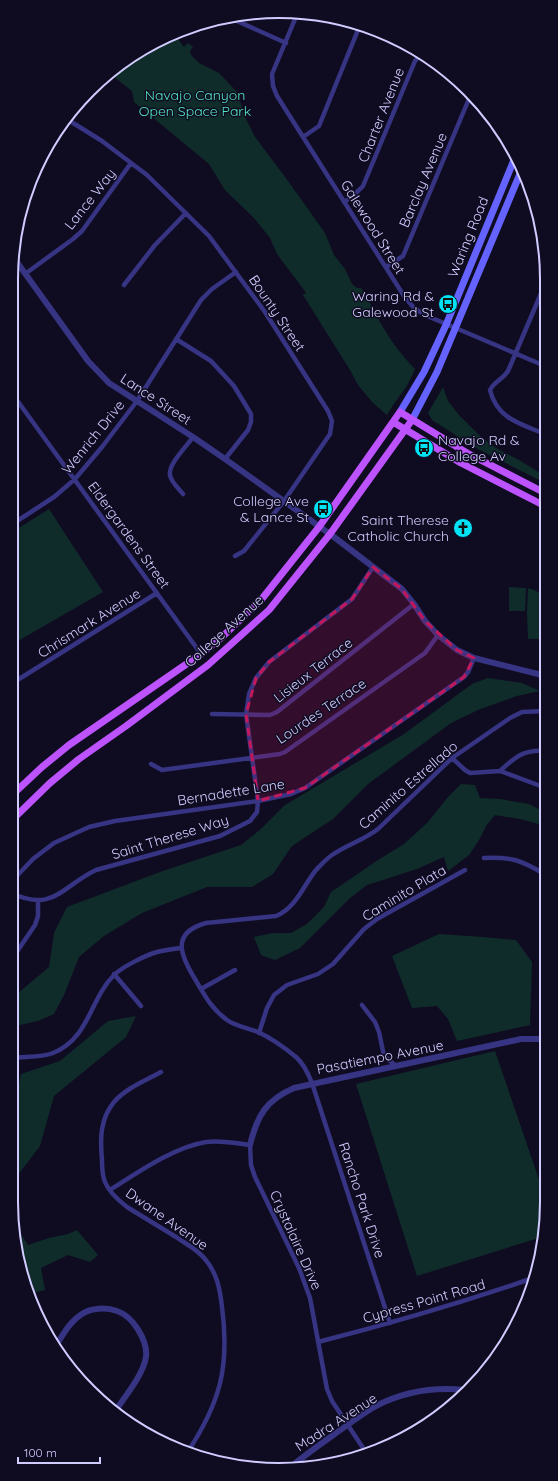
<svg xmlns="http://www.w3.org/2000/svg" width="558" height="1481" viewBox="0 0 558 1481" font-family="Quicksand,sans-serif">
  <rect width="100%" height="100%" fill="#0f0c21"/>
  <path fill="#0f2c2a" d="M172,35L178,39L184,47L188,43L193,47L190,51L191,55L199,63L219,73L237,92L246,119L255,137L288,181L325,233L334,255L345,269L352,284L357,288H361L364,292C369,300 372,308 377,317C387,335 400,354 415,369L407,386L393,405L387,415L373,403L358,385L350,370L303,295L306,293L304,290L277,254L270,238L254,218L225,190L209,164L134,102L132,91L109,73L145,47Z
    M443,387L448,401L459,415L478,434L496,448L519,460L545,476V483L474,447L432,420L428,413Z
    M49,509L103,592L11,645V533Z
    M509,587L526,588L525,611H509Z
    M528,588L534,590L546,596V637L543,639H528L527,612Z
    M488,678L522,683L540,691L517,696L478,710L451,723L368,784L333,819L292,846L273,874L252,887H207L142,913L104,936L79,957L64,995L54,1014L38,1021L11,1027V999L49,967L54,933L67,907L160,872L241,845L261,829L285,805L404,734L472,684Z
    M461,784L475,785L480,798L500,799L529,804L546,813V826L520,819L495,815L486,826L479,840L469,855L448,871L444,857L417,869L367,885L349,899L300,948L275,960L261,955L254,937L273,933H291L307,924L324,907L331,892L378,860L404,844L428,822L448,797Z
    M439,934L483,937L516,940L532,962L530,1025L457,1041L448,1019L437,1006L412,1008L392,956Z
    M136,1016L126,1037L54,1096L40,1146L11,1184V1128L21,1074L60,1061L108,1021Z
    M495,1051L547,1203L542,1237L417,1276L356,1084Z
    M15,1225L28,1245L49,1238L68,1234L77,1230L98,1255L90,1262L68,1255L41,1268L45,1290L28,1294L25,1288Z"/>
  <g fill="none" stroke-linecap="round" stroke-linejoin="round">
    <path stroke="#363483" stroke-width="4.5" d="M298,12L272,74L273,86L277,96L404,296L414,308L425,315L545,366
      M228,17L286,43
      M65,118L102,141L147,175L209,236L265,312L328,411L332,421L330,434L284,501L244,551L235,556
      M303,137L319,126L360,25
      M344,202L353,196L363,186L415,61L422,53
      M386,267L403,256L471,94
      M25,274L73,239L82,231L131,163
      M545,284L508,371C503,379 494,382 490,390C497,419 521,424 545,434
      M124,285L155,245L186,213
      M176,339L211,361L234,386L251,414V422L248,430L225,459
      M11,392L201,654
      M183,494C179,489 171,482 170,475C168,464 187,446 193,437
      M11,525L54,497L75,479L102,447L137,401L201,300L212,289L236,272
      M11,684L157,593
      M212,714L270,715L277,712L414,604
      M452,758L465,770L470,773L500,771L546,788
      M151,764L162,770L280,754L285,752L425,653L438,635
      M500,771C515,757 524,749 546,751
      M484,858C513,857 521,860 546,875
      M11,882L33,859L54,843L89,827L115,821L258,801L291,794L305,788L464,677L468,672L474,658
      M11,893C54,913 62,886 96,870L220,836L250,821L257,812L258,801L246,714L249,694L256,678L269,662L352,599L373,567
      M11,970L14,956L35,925L38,916V901
      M114,974L141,1006
      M201,989L235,970
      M362,1005L375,1022L379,1032L384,1056L396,1066
      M259,1033L267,1008L274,995L287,985L318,974L333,964L364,929L377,919L465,870
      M11,1058C25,1056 40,1058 53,1053C89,1039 90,999 114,975C122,967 146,955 157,952C165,950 173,949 181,948
      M161,1072C145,1081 126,1088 114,1102C100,1119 100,1139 102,1160C102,1167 102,1175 105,1182C109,1192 118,1200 127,1207C143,1217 160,1227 176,1237C186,1244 197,1249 205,1259C217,1273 220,1289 222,1307C230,1367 220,1403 187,1453
      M110,1190C137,1173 174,1147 206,1142C220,1140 236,1143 250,1145L251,1165L255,1177L299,1268L310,1298L327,1389L332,1401L367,1454
      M390,1323L312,1083C308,1073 304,1064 296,1057C285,1048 271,1038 258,1032C248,1028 235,1026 227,1020C211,1008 205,996 195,979C181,956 170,933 206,923L276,916C296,908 303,886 316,870C321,865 326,859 332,855C346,845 364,840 378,829L452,758L510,718L522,712L546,711
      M318,1342C392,1323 464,1302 536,1277"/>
    <path stroke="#363483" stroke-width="6" d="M14,258L88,361L109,383L193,437L225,459L334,537L402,589L414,604L425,621L438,635L457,650L474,658L546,676
      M250,1145C257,1116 266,1100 294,1088L521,1039H547
      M55,1347C63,1335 69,1322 82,1314C91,1308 106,1307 117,1311C133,1316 148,1341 146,1357C143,1375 126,1395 116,1410
      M292,1466C306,1454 321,1444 336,1433C349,1424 362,1414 376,1406C403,1392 435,1387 465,1390"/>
    <path stroke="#6563ff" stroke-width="7" d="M400,412L424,372L446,325L516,155
      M412,420L437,372L522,169"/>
    <path stroke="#bc53ff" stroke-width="7" d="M393,422L461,463L545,506
      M11,796L42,767L69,745L201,654L222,637L261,600L319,527L400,412L467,453L545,493
      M11,821L50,783L79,759L126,726L208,665L269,610L330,534L412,420"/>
  </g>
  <path fill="#c2185b" fill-opacity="0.2" stroke="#c2185b" stroke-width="3" stroke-dasharray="8 5" stroke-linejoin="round" d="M373,567L402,589L425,621L457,650L474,658L464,677L305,788L258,801L246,714L256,678L269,662L352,599Z"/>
  <defs>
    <symbol id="bus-disc" viewBox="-11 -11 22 22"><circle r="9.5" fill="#00e3f7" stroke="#0f0c21"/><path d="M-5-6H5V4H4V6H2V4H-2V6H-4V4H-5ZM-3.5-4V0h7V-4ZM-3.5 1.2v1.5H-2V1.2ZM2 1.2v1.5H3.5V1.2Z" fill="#111"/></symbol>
    <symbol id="church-disc" viewBox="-11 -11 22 22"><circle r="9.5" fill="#00e3f7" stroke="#0f0c21"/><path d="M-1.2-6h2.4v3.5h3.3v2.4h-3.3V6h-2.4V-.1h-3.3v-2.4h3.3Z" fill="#111"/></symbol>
  </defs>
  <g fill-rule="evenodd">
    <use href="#bus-disc" x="437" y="293" width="22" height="22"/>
    <use href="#bus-disc" x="413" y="437" width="22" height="22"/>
    <use href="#bus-disc" x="312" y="498" width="22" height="22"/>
    <use href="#church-disc" x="452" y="517" width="22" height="22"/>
  </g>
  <g text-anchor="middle" stroke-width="3" stroke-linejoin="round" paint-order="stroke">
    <g font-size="14" fill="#53e5be" stroke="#0f0c21">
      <text x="195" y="100">Navajo Canyon<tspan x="195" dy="16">Open Space Park</tspan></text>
    </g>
    <g font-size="14" fill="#d1ccff" stroke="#0f0c21">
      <text transform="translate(381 115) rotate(-68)" y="5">Charter Avenue</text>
      <text transform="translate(423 180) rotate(-67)" y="5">Barclay Avenue</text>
      <text transform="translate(90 199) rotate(-52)" y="5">Lance Way</text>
      <text transform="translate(373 227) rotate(58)" y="5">Galewood Street</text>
      <text transform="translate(468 237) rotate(-68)" y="5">Waring Road</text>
      <text transform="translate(277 313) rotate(56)" y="5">Bounty Street</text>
      <text transform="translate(156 399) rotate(33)" y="5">Lance Street</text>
      <text transform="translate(93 437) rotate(-51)" y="5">Wenrich Drive</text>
      <text transform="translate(129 535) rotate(54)" y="5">Eldergardens Street</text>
      <text transform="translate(89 623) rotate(-32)" y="5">Chrismark Avenue</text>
      <text transform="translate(224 631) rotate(-42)" y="5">College Avenue</text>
      <text transform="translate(313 670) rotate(-38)" y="5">Lisieux Terrace</text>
      <text transform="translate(321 711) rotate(-34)" y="5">Lourdes Terrace</text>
      <text transform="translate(408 785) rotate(-41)" y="5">Caminito Estrellado</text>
      <text transform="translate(231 792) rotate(-9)" y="5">Bernadette Lane</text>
      <text transform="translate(170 837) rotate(-17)" y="5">Saint Therese Way</text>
      <text transform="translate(404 893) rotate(-31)" y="5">Caminito Plata</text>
      <text transform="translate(380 1057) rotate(-11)" y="5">Pasatiempo Avenue</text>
      <text transform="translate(362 1200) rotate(72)" y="5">Rancho Park Drive</text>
      <text transform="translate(167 1219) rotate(35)" y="5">Dwane Avenue</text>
      <text transform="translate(296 1240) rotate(66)" y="5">Crystalaire Drive</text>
      <text transform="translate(424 1301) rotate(-16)" y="5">Cypress Point Road</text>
      <text transform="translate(336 1422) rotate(-33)" y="5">Madra Avenue</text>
    </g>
    <g font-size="14" fill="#d1ccff" stroke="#0f0c21" text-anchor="end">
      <text x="434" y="301">Waring Rd &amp;<tspan x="434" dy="16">Galewood St</tspan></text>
      <text x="438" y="445" text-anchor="start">Navajo Rd &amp;<tspan x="438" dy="16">College Av</tspan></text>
      <text x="309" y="506">College Ave<tspan x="309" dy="16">&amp; Lance St</tspan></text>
      <text x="449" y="525">Saint Therese<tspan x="449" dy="16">Catholic Church</tspan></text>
    </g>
  </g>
  <path d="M0 0H558V1481H0ZM279 18H279A261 261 0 0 1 540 279V1202A261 261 0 0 1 279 1463H279A261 261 0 0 1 18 1202V279A261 261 0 0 1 279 18Z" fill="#0f0c21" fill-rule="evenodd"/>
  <path fill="none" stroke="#d1ccff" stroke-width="2" d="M279 18H279A261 261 0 0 1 540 279V1202A261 261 0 0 1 279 1463H279A261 261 0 0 1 18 1202V279A261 261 0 0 1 279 18Z"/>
  <path d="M18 1457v6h82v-6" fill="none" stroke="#d1ccff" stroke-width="2"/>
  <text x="24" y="1457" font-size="12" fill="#d1ccff" stroke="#0f0c21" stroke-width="3" paint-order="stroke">100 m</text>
</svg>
